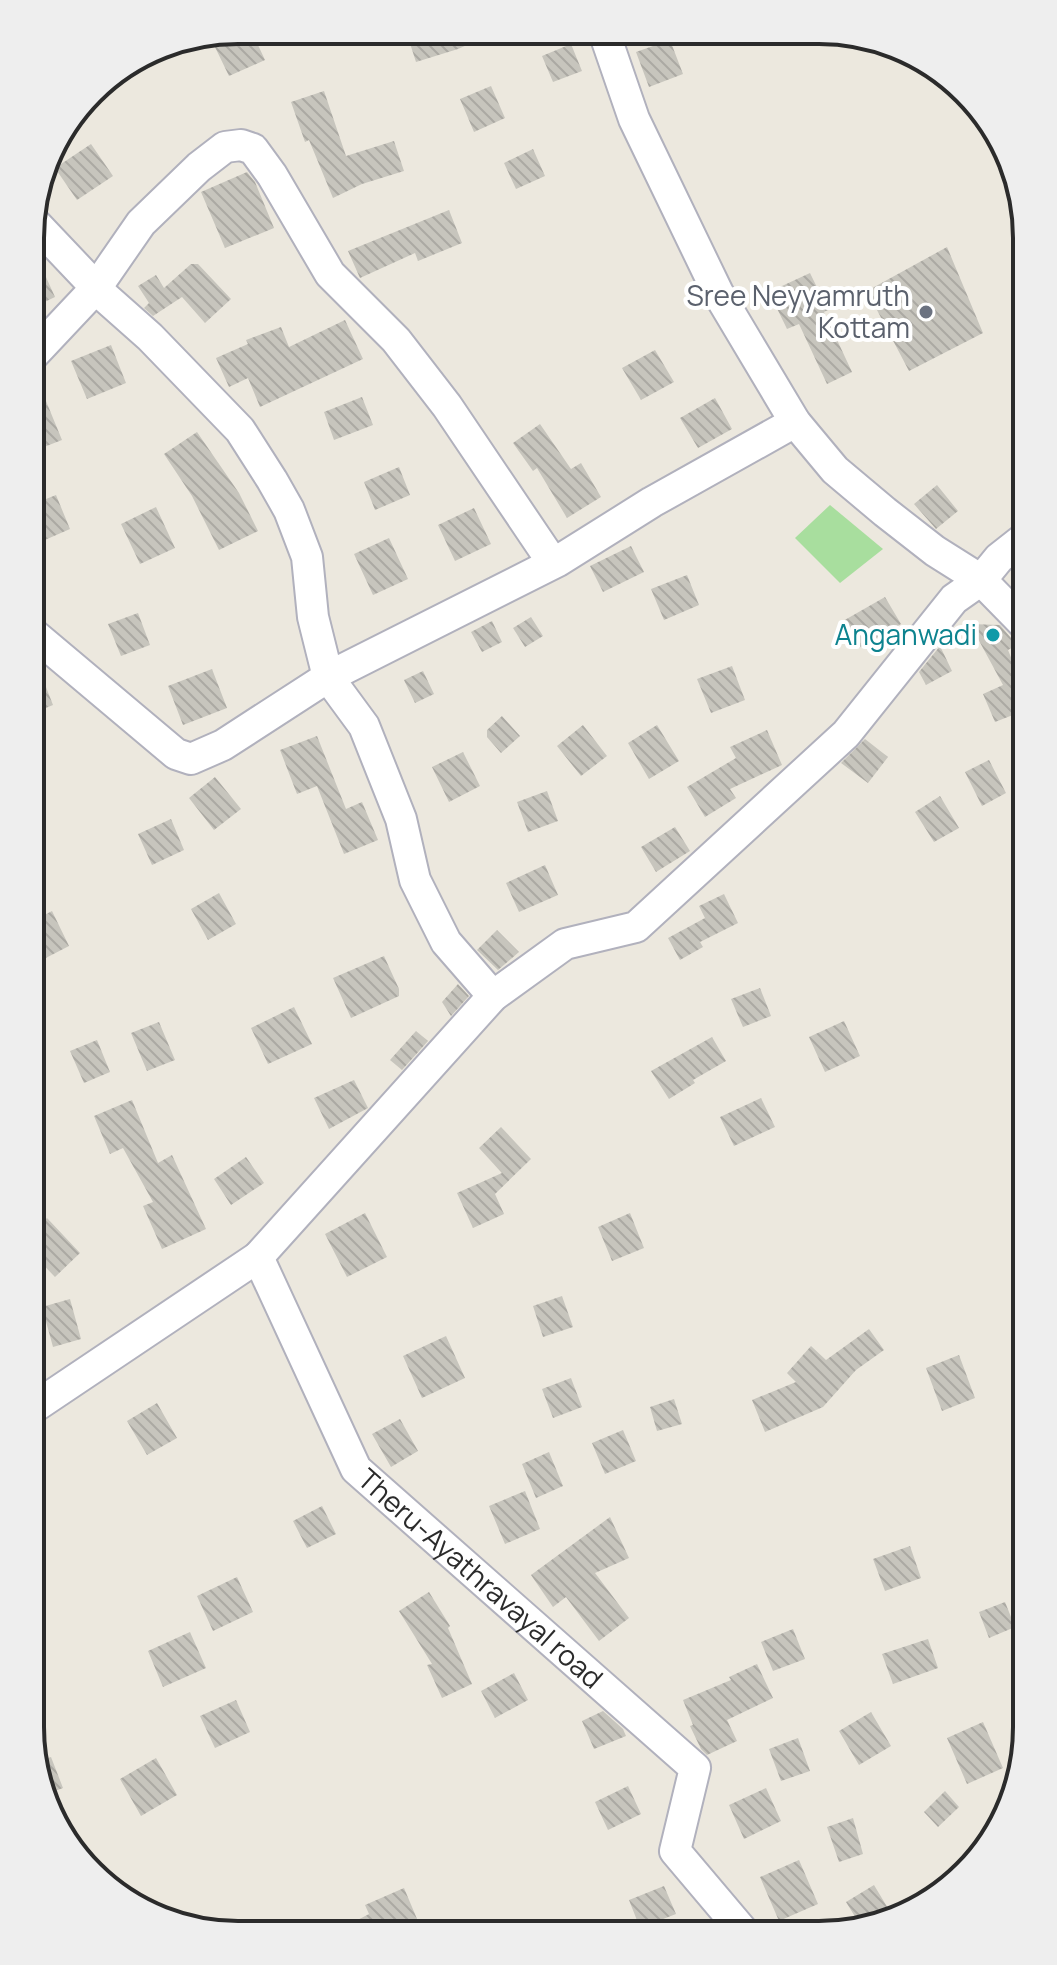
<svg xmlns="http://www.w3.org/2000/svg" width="1057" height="1965" viewBox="0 0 1057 1965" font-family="Manrope,sans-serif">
  <defs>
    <pattern id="building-back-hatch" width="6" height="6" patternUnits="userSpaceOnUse" patternTransform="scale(2)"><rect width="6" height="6" fill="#c7c5bd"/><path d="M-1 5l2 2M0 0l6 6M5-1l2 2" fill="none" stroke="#aba9a3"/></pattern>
  </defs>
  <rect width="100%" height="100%" fill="#ece8de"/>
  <path fill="#a8de9e" d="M830,505L883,549L840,583L795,538Z"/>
  <path fill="url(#building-back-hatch)" d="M246,30H251L265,60L229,76L214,45Z
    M406,31H423L496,32L458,49L416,62Z
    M670,40L683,74L649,87L636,52Z
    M571,44L582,71L553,82L542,56Z
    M491,86L505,118L474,132L460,99Z
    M324,91L346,156L394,141L404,171L362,184L333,198L309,140L305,142L291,102Z
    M91,144L113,176L77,200L55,168Z
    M533,149L545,176L516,189L504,163Z
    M247,172L255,182L274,228L225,248L201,192Z
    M449,210L462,243L418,261L415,253L360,278L348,251Z
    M32,246L55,297L32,308Z
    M947,247L983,333L909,371L867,291Z
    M191,264H198L231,299L205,323L182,297L153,316L144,308L149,303L138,286L156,275L164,288Z
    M810,273L828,310L824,312L852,372L827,384L799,324L787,329L769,292Z
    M345,320L363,359L260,407L248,378L229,387L216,358L248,344L246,340L281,327L289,347Z
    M111,345L126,383L87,399L71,361Z
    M655,350L674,382L641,400L622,368Z
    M362,397L373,425L334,440L324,412Z
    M715,398L732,429L698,448L680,418Z
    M46,401L62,440L31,452L32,407Z
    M540,424L571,469L581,463L601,497L567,518L537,468L533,471L513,443Z
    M197,432L239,493L258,531L219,550L192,496L164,454Z
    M399,467L410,495L375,510L364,482Z
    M937,485L958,511L936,529L914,504Z
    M56,495L70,529L38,543L31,527V505Z
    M156,507L175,548L140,564L121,524Z
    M474,508L491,544L455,561L438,525Z
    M389,538L408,579L373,595L354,554Z
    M631,546L644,572L603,592L590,566Z
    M687,575L699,605L664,620L651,589Z
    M885,597L901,624L859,648L843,621Z
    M138,613L150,645L121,656L108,624Z
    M531,617L543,636L525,647L513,628Z
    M492,621L502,642L482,652L471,632Z
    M970,624L1000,625L1017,645L1008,650L1027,697V729L1018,713L995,722L983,694L1003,685Z
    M940,646L952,671L926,685L919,672Z
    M31,656L35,659L53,705L31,714Z
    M732,666L745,700L711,713L697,679Z
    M212,669L227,708L183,725L168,686Z
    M423,671L434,694L415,703L404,680Z
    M502,716L520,736L501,753L487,737V730Z
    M583,725L607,756L581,776L557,746Z
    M657,725L679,761L649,779L628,743Z
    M767,730L782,765L730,789L736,798L705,817L687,787L736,758L730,747Z
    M317,736L346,809L362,802L378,840L344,854L317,786L297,794L280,750Z
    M865,739L888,757L868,783L841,763Z
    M463,752L480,786L449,802L432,767Z
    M989,760L1006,793L982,806L965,772Z
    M215,777L241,809L214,830L189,798Z
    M547,791L558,821L528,832L517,802Z
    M940,796L959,828L934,842L915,812Z
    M171,819L184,850L152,865L138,834Z
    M675,827L690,851L656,872L641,847Z
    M545,865L558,895L519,912L506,883Z
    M219,893L236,924L208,940L191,909Z
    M724,894L738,923L700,942L703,947L680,960L668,938L705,918L699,906Z
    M52,911L69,946L38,962L31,949V922Z
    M497,930L519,952L498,970L477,950Z
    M384,956L399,989V996L351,1018L333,978Z
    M458,984L469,996L451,1016L442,1002Z
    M760,988L771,1016L743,1027L731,999Z
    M294,1007L312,1044L268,1064L251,1028Z
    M844,1021L860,1056L825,1072L809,1037Z
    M159,1022L175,1060L147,1071L131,1033Z
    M416,1031L428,1041L402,1070L390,1060Z
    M712,1037L726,1061L693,1080L695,1083L669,1099L651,1071Z
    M97,1040L110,1072L84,1083L70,1051Z
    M354,1080L368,1108L329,1129L314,1098Z
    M761,1098L775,1127L734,1146L720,1117Z
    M132,1100L158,1163L172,1155L206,1229L162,1249L143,1206L153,1202L123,1148L110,1154L94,1116Z
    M501,1127L531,1159L495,1194L504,1214L473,1228L457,1193L502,1173L479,1148Z
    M246,1157L264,1183L231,1205L214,1179Z
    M365,1213L387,1257L347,1277L325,1234Z
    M630,1213L644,1248L612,1261L598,1227Z
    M47,1218L80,1253L55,1277L31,1252V1234Z
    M562,1296L573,1327L543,1337L533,1306Z
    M70,1299L81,1339L53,1347L42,1307Z
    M869,1329L884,1350L856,1370L823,1407L765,1432L752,1400L796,1382L787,1373L811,1346L826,1360Z
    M446,1336L465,1378L422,1398L403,1356Z
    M959,1355L975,1398L942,1411L926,1368Z
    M571,1378L582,1407L553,1418L542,1389Z
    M674,1399L682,1424L657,1431L650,1407Z
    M157,1403L177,1438L147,1455L127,1421Z
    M400,1419L418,1451L391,1467L372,1434Z
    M623,1430L636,1461L605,1474L592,1443Z
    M549,1452L563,1486L536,1498L522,1464Z
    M525,1491L540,1529L505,1544L489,1506Z
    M322,1506L336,1534L307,1548L293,1521Z
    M610,1517L629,1558L595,1573L629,1618L599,1641L566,1597L553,1607L531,1575Z
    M910,1546L921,1578L885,1591L873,1559Z
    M237,1577L253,1612L213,1631L197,1596Z
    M429,1592L450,1626L448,1628L472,1684L442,1698L427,1665L432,1664L399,1611Z
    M1005,1602L1015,1627L989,1638L979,1612Z
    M793,1629L805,1659L773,1671L761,1642Z
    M190,1632L206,1668L163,1687L148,1651Z
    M928,1639L938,1668L893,1684L882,1654Z
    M757,1664L773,1698L727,1720L737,1741L707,1755L701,1749L690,1726L693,1725L683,1700L731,1680L729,1677Z
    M514,1673L528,1700L495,1718L481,1691Z
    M236,1700L250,1732L215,1748L200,1716Z
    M603,1711L623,1729L626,1736L594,1749L582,1721Z
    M871,1712L891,1746L859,1765L839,1731Z
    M983,1722L1003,1768L967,1784L947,1738Z
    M798,1738L810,1771L781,1781L769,1749Z
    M51,1757L63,1788L42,1796L36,1762Z
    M156,1758L177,1795L141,1816L120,1779Z
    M628,1786L641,1814L608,1830L595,1802Z
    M766,1788L781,1821L744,1839L729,1805Z
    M945,1791L959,1807L938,1827L924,1812Z
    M853,1818L863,1854L839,1862L827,1827Z
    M799,1860L818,1904L779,1921L760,1877Z
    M874,1885L892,1915L875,1926L862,1928L846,1902Z
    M664,1886L676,1914L640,1928L629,1900Z
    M404,1888L420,1926L402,1934H331L369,1914L365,1905Z"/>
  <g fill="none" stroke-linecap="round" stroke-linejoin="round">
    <defs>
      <g id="minor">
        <path d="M604,32L634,119L718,293L795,422L835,470L885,512L935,551L981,580L999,558L1027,536"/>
        <path d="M32,220L106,298L150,337L240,430L272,480L289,510L307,557L313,617L328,677L364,726L401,819L415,880L446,942L493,996"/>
        <path d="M32,356L96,288L141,223L199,167L225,147L241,145L253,149L272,175L330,274L396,340L447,406L553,563"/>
        <path d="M31,632L176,754L191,759L223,745L328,677L558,561L652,502L795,422"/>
        <path d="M258,1257L493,996L565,944L636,927L846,734L954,599L981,580L1027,627"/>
        <path id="s1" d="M30,1410L258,1257L356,1469L695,1768L675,1851L746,1935"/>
      </g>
    </defs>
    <use href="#minor" stroke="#b1b1bd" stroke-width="34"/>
    <use href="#minor" stroke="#fff" stroke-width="30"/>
  </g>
  <circle fill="#6b7280" stroke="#fff" stroke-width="3" cx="926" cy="312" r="8"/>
  <circle fill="#0f9aa8" stroke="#fff" stroke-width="3" cx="993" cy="635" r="8"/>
  <g text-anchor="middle" stroke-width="8" stroke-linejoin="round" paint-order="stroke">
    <g font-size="28" fill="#5b616d" stroke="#fff" text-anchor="end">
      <text x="910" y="306">Sree Neyyamruth<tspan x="910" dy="32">Kottam</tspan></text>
    </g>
    <g font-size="28" fill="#0d838f" stroke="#fff" text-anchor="end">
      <text x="977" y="645">Anganwadi</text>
    </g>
    <g font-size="28" fill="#2b2b2b" stroke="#fff">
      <text dy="10" stroke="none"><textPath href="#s1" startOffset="674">Theru-Ayathravayal road</textPath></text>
    </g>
  </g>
  <path d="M0 0H1057V1965H0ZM238 44H819A194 194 0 0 1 1013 238V1727A194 194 0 0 1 819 1921H238A194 194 0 0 1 44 1727V238A194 194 0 0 1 238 44Z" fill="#eee" fill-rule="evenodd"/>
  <path fill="none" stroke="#2b2b2b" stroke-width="4" d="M238 44H819A194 194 0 0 1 1013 238V1727A194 194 0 0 1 819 1921H238A194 194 0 0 1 44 1727V238A194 194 0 0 1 238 44Z"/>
</svg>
